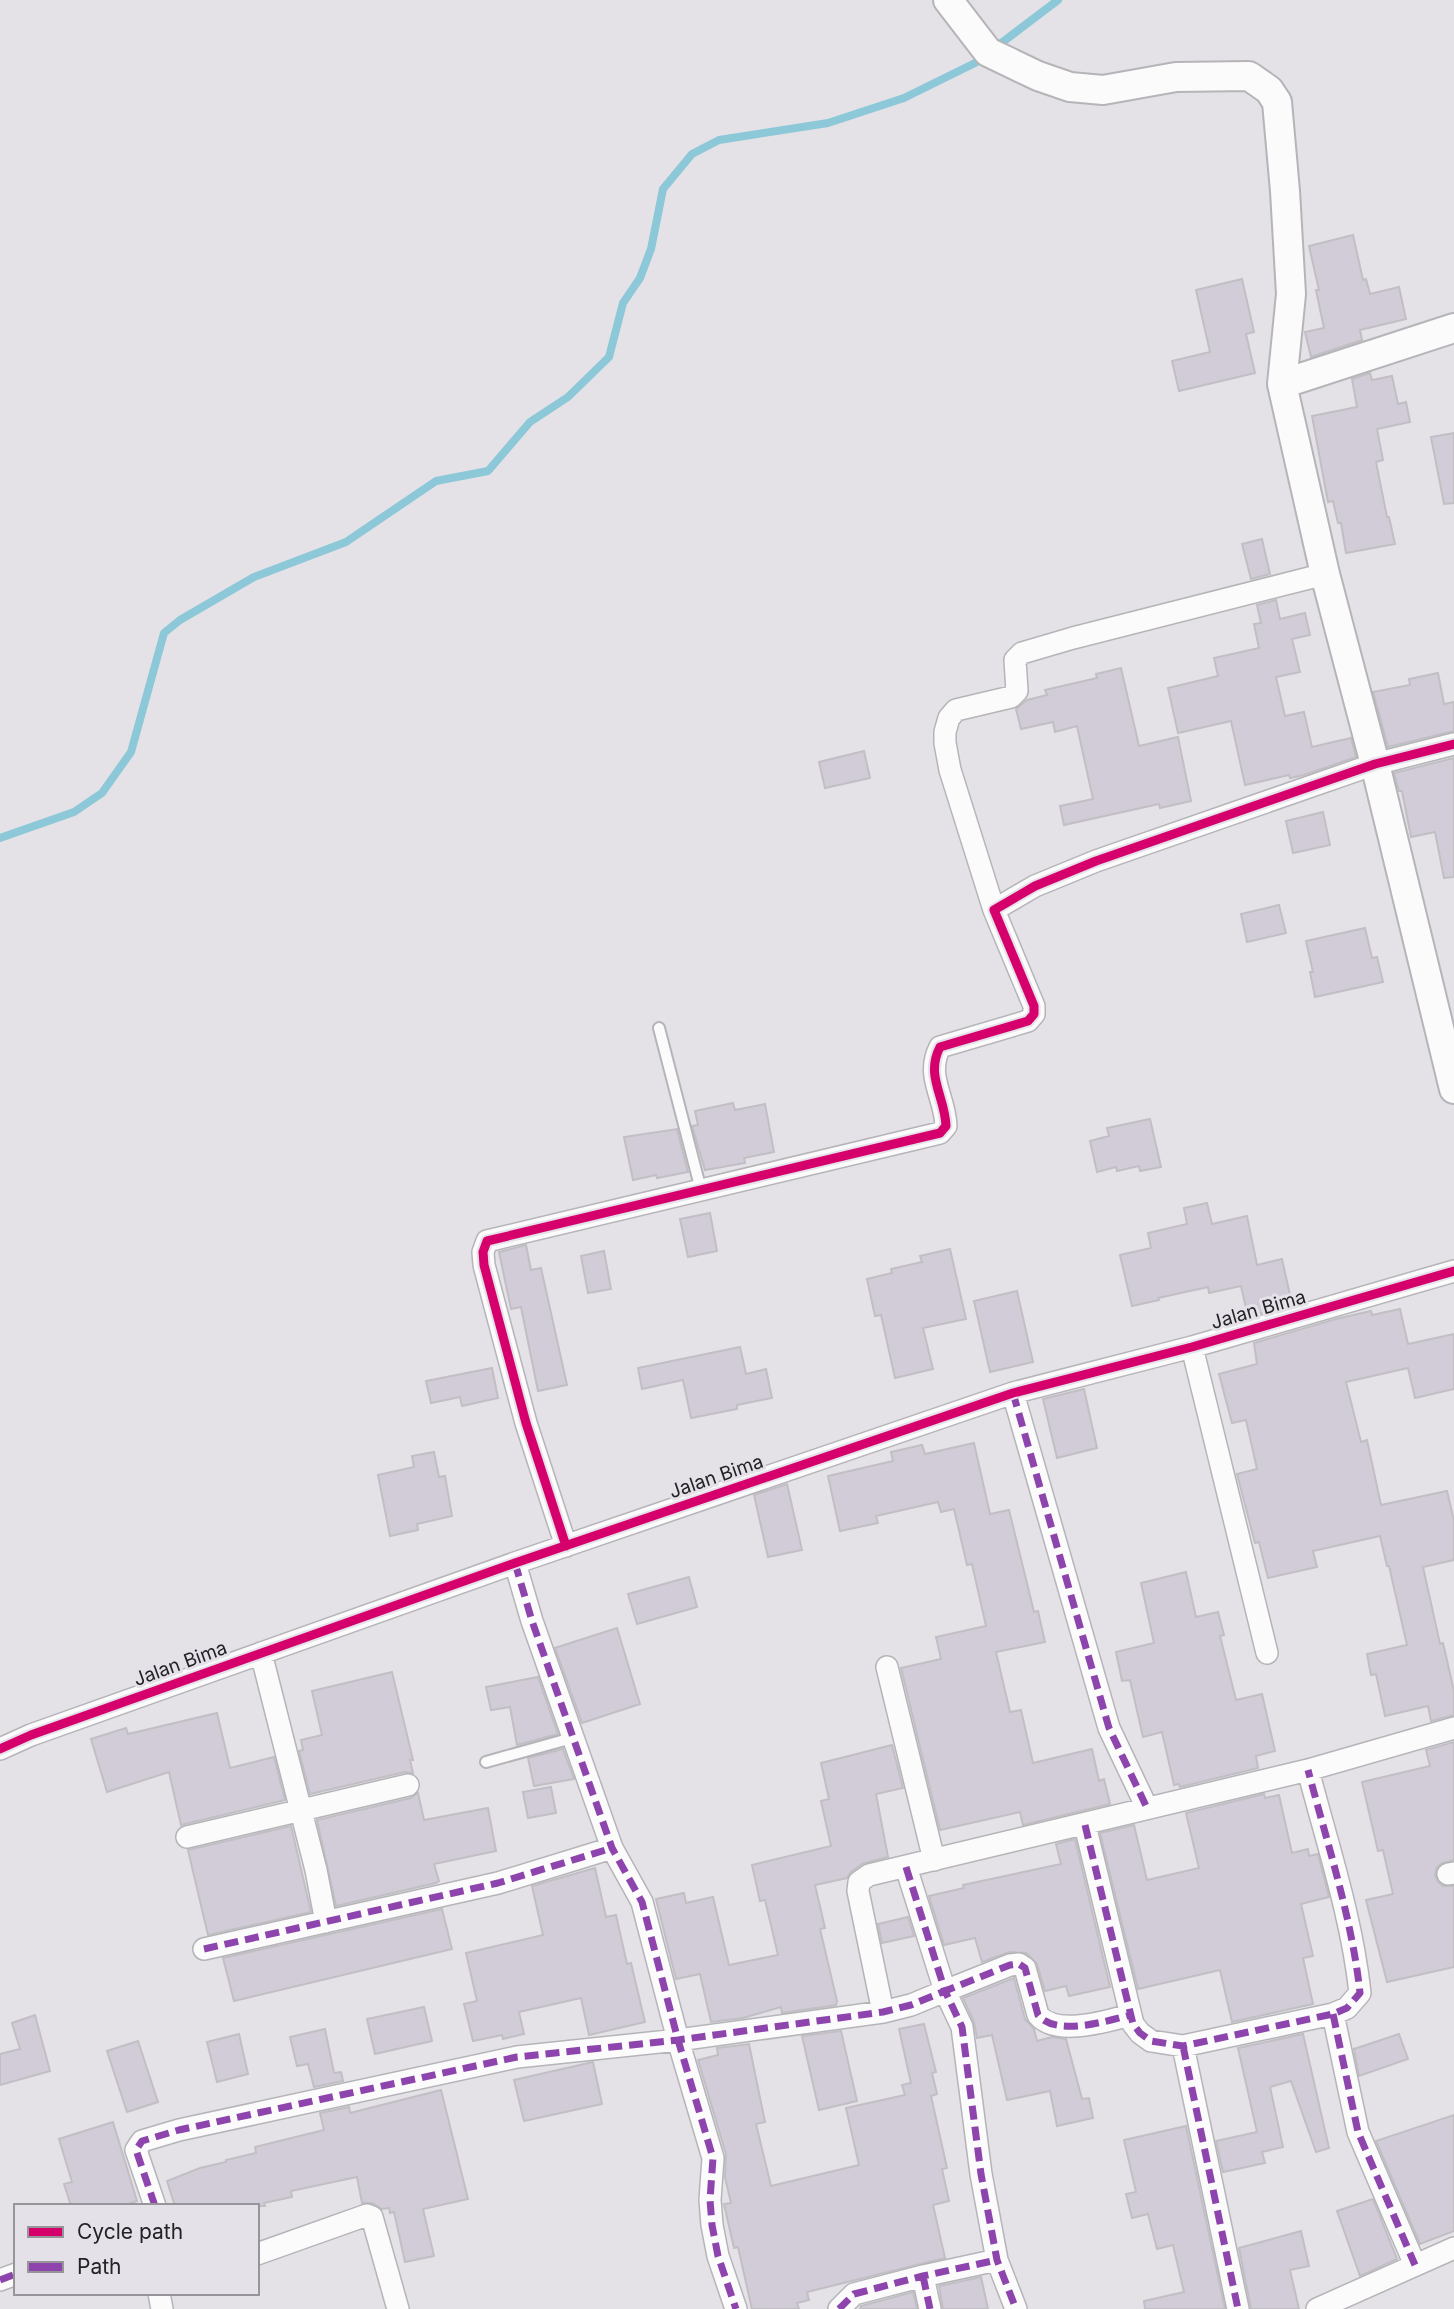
<svg xmlns="http://www.w3.org/2000/svg" width="1454" height="2309" viewBox="0 0 1454 2309" font-family="Inter,sans-serif">
  <rect width="100%" height="100%" fill="#e4e2e7"/>
  <g fill="none" stroke-linecap="round" stroke-linejoin="round">
    <path stroke="#8cc8d8" stroke-width="8" d="M0,838L74,812L102,793L131,752L164,633L180,620L254,577L346,542L436,481L488,471L530,422L568,397L609,357L623,303L640,278L651,249L663,189L692,154L719,140L828,123L904,98L975,63L1058,0"/>
  </g>
  <path fill="#d2ccd9" stroke="#c1bfc3" stroke-width="2" d="M1353,235L1363,280L1366,279L1370,294L1399,287L1406,319L1360,330L1362,340L1311,357L1305,332L1324,328L1316,290H1319L1309,246Z
    M1242,279L1254,332L1246,334L1255,373L1179,391L1172,361L1210,352L1196,290Z
    M1370,373L1372,380L1392,376L1398,404L1406,402L1410,422L1377,429L1383,460L1376,462L1387,517H1389L1395,544L1346,553L1341,523H1338L1333,501L1328,502L1312,416L1357,407L1352,379Z
    M1454,433V503L1444,504L1431,437Z
    M1262,539L1270,574L1251,579L1242,544Z
    M1276,600L1280,619L1305,613L1310,635L1292,639L1300,672L1276,677L1285,716L1304,712L1312,747L1351,738L1356,757L1304,775L1290,778L1289,775L1245,785L1231,721L1178,733L1168,688L1218,676L1214,658L1259,648L1254,624L1261,623L1257,605Z
    M1121,668L1139,746L1178,737L1191,801L1160,808L1159,804L1064,825L1060,806L1093,799L1077,726L1055,732L1053,722L1021,729L1016,709L1027,700L1047,695L1045,690L1097,678L1096,674Z
    M1438,673L1444,704L1454,702V731L1388,747L1373,692L1410,685L1409,679Z
    M864,751L870,778L825,788L819,762Z
    M1454,758V877L1444,878L1435,832L1411,837L1402,791H1399L1394,773Z
    M1323,812L1330,845L1293,853L1286,821Z
    M1279,905L1286,933L1247,942L1241,914Z
    M1365,928L1372,958L1377,957L1383,982L1315,997L1310,972H1313L1306,941Z
    M733,1103L735,1110L765,1104L774,1152L744,1158L745,1163L705,1170L692,1126L698,1125L695,1111Z
    M1150,1119L1161,1167L1140,1171L1139,1166L1117,1171L1116,1167L1097,1172L1090,1141L1109,1136L1107,1128Z
    M677,1129L688,1172L657,1178L656,1175L633,1180L624,1137Z
    M1207,1203L1212,1224L1247,1216L1257,1265L1282,1259L1292,1304L1248,1317L1241,1286L1209,1293L1208,1287L1158,1298L1159,1300L1132,1306L1120,1255L1151,1248L1148,1233L1187,1224L1184,1208Z
    M710,1213L717,1251L688,1257L680,1219Z
    M526,1245L531,1270L541,1268L567,1385L538,1391L521,1307L511,1309L499,1252Z
    M950,1249L966,1319L923,1328L933,1369L895,1378L881,1315L875,1316L867,1279L892,1273L891,1269L922,1262L920,1256Z
    M604,1251L611,1289L588,1293L581,1256Z
    M1017,1291L1033,1362L990,1372L974,1301Z
    M1400,1309L1408,1344L1454,1334V1389L1415,1398L1408,1368L1346,1382L1361,1442L1367,1440L1381,1505L1447,1491L1454,1521V1560L1423,1567L1440,1644L1443,1643L1454,1691V1715L1431,1721L1428,1706L1385,1716L1376,1674L1371,1675L1367,1654L1407,1645L1389,1566H1387L1380,1536L1313,1551L1317,1567L1268,1578L1259,1542L1255,1543L1237,1474L1257,1469L1246,1420L1232,1423L1219,1374L1257,1364L1254,1343L1336,1319L1371,1311L1372,1315Z
    M740,1347L746,1374L766,1369L772,1398L737,1405V1409L691,1418L683,1380L642,1389L638,1368Z
    M492,1368L498,1398L462,1406L460,1397L431,1403L426,1381Z
    M1084,1389L1097,1448L1057,1458L1043,1399Z
    M974,1443L990,1514L1009,1510L1034,1612L1038,1611L1045,1642L996,1652L1010,1712L1021,1710L1033,1763L1092,1749L1099,1781L1104,1779L1110,1804L1023,1825L1020,1812L940,1830L901,1668L941,1659L936,1637L986,1626L972,1564L967,1565L954,1509L941,1512L938,1502L876,1516L878,1523L840,1531L828,1476L893,1461L891,1452L922,1445L925,1454Z
    M434,1452L439,1477L445,1476L452,1516L417,1524L418,1530L390,1536L378,1475L414,1467L412,1456Z
    M787,1484L802,1550L768,1557L754,1495Z
    M1186,1572L1196,1617L1218,1612L1224,1635L1220,1636L1236,1700L1262,1694L1275,1751L1256,1756L1258,1768L1180,1787L1179,1784L1174,1785L1162,1732L1143,1737L1130,1680L1122,1681L1116,1652L1154,1643L1141,1583Z
    M689,1577L697,1607L637,1624L628,1594Z
    M617,1628L640,1704L582,1723L555,1648Z
    M392,1672L413,1760H410L413,1773L405,1772L310,1794L299,1751L303,1750L301,1740L322,1735L312,1691Z
    M538,1677L558,1734L517,1745L510,1707L491,1710L486,1687Z
    M217,1713L230,1768L274,1757L285,1800L181,1825L169,1772L107,1792L91,1739L126,1728L128,1734Z
    M1454,1742V1860L1440,1864L1436,1869L1435,1875L1438,1882L1443,1886H1454V1967L1387,1982L1366,1900L1393,1894L1383,1850L1378,1851L1362,1782L1430,1766L1426,1750Z
    M892,1745L903,1788L876,1794L888,1857L862,1864L851,1872L847,1878L815,1885L825,1928L820,1929L837,2001L836,2005L782,2013L781,2007L743,2018L711,2022L700,1974L676,1979L656,1899L684,1893L686,1903L713,1897L729,1965L778,1955L765,1900L760,1901L752,1865L831,1846L821,1801L829,1799L821,1763Z
    M563,1749L574,1779L534,1786L528,1758Z
    M551,1787L556,1813L528,1818L523,1792Z
    M418,1793L424,1820L488,1808L496,1851L434,1864L439,1881L436,1883L336,1906L317,1820L411,1798Z
    M1264,1794L1265,1798L1279,1795L1292,1853L1308,1849L1309,1856L1318,1854L1329,1897L1301,1904L1313,1956L1303,1958L1313,2004L1232,2022L1220,1970L1138,1989L1100,1833L1134,1825L1147,1880L1199,1868L1186,1813Z
    M291,1826L311,1912L208,1935L188,1850Z
    M1075,1839L1110,1987L1069,1996L1066,1986L1045,1991L1037,1964L1026,1953L1009,1952L982,1962L975,1938L944,1945L929,1896L964,1888L963,1885L1061,1864L1056,1844Z
    M595,1868L606,1917L616,1915L627,1964L631,1963L645,2022L589,2035L581,1998L519,2012L524,2034L503,2039L502,2035L473,2041L464,2004L477,2001L466,1953L543,1935L532,1886Z
    M442,1909L452,1949L234,2001L223,1958Z
    M908,1917L914,1936L882,1943L878,1924Z
    M1014,1978L1025,2019L1034,2029L1037,2041L1052,2037L1066,2039L1082,2099L1089,2098L1093,2118L1057,2126L1050,2091L1007,2100L992,2035L977,2038L974,2022L963,1998Z
    M424,2007L432,2041L375,2054L367,2019Z
    M35,2015L50,2071L0,2085V2054L20,2049L12,2023Z
    M924,2024L936,2072L932,2073L937,2094L931,2096L947,2168L942,2169L949,2201L933,2205L945,2258L807,2292L809,2300L797,2303L799,2309H752L738,2247L734,2248L724,2204L731,2203L725,2177L726,2154L698,2060L718,2055L717,2048L749,2044L765,2122L756,2124L771,2186L859,2165L846,2108L905,2095L902,2085L911,2083L899,2029Z
    M325,2029L334,2073L341,2072L343,2081L314,2087L308,2064L297,2066L290,2037Z
    M841,2031L857,2101L819,2110L802,2036Z
    M239,2034L248,2074L217,2082L207,2042Z
    M1303,2034L1329,2148L1316,2152L1291,2081L1270,2087L1283,2147L1262,2152L1265,2163L1223,2172L1216,2141L1257,2132L1238,2048Z
    M1399,2034L1408,2059L1359,2076L1354,2049Z
    M138,2041L158,2102L127,2112L107,2051Z
    M593,2062L602,2104L524,2121L514,2080Z
    M441,2090L468,2199L423,2209L434,2256L405,2262L394,2212L390,2213L389,2208L382,2209L372,2203H362L357,2177L291,2191L292,2197L264,2203L265,2206H175L167,2181L200,2168L226,2162V2160L256,2153L255,2147L324,2130L320,2113L349,2107L350,2113Z
    M1454,2115V2231L1420,2244L1376,2141Z
    M113,2122L137,2201L121,2206H71L64,2184L72,2182L59,2139Z
    M1186,2126L1225,2309H1145L1144,2301L1184,2292L1173,2245L1157,2249L1148,2214L1132,2218L1126,2194L1136,2192L1124,2140Z
    M1373,2199L1397,2259L1360,2276L1337,2211Z
    M1301,2231L1309,2266L1290,2270L1299,2309H1251L1239,2248Z
    M981,2277L988,2309H943L939,2286Z
    M913,2292L917,2309H860L861,2306Z"/>
  <g fill="none" stroke-linecap="round" stroke-linejoin="round">
    <defs>
      <path id="service" d="M659,1028L701,1190
        M486,1762L572,1738"/>
      <path id="minor" d="M994,910L950,770L945,743V732L949,718L956,710L1011,697L1017,691L1015,660L1022,653L1073,638L1325,574
        M1192,1347L1267,1653
        M1013,1393L1109,1728L1147,1808
        M566,1546L526,1423L484,1265L483,1252L487,1241L940,1133L946,1126C945,1096 925,1076 940,1047L1028,1021L1034,1014V1006L994,910L1035,886L1096,861L1375,764L1454,744
        M515,1563L532,1621L612,1848L642,1902L678,2040L713,2158L710,2200L712,2225L718,2256L736,2309
        M261,1653L316,1870L326,1922
        M887,1667L934,1860
        M0,1749L31,1735L515,1563L1013,1393L1192,1347L1454,1271
        M1085,1825L1133,2024L1140,2033L1151,2041L1183,2046L1333,2014L1347,2008L1360,1993C1352,1918 1327,1843 1308,1770
        M187,1837L408,1785
        M906,1867L945,1991L1010,1965L1019,1964L1025,1968L1038,2015C1056,2037 1107,2021 1130,2015
        M1448,1874L1454,1873
        M204,1949L498,1883L612,1848
        M883,2012L858,1891L859,1882L869,1875L1308,1770L1454,1728
        M1333,2014L1358,2132L1415,2265
        M1183,2046L1238,2309
        M155,2206L136,2150L142,2141L179,2130L517,2057L678,2040L883,2012L911,2005L945,1991L962,2027L981,2174L997,2260L1016,2309
        M257,2254L367,2215L372,2217L398,2309
        M923,2276L930,2309
        M0,2280L16,2274
        M159,2293L162,2309
        M839,2309L854,2294L923,2276L997,2260
        M1317,2309L1454,2248"/>
      <path id="tertiary" d="M948,0L988,52L1038,76L1070,87L1103,90L1176,77L1249,76L1269,90L1277,102L1285,191L1291,294L1282,384L1325,574L1375,764L1454,1089
        M1282,384L1454,328"/>
    </defs>
    <use href="#service" stroke="#b5b4b8" stroke-width="14"/>
    <use href="#minor" stroke="#b5b4b8" stroke-width="24"/>
    <use href="#tertiary" stroke="#b5b4b8" stroke-width="32"/>
    <use href="#service" stroke="#fbfbfb" stroke-width="10"/>
    <use href="#minor" stroke="#fbfbfb" stroke-width="21"/>
    <use href="#tertiary" stroke="#fbfbfb" stroke-width="28"/>
    <path stroke="#8e44ad" stroke-width="7" stroke-dasharray="14 7" stroke-linecap="butt" d="M1013,1393L1109,1728L1147,1808
      M515,1563L532,1621L612,1848L642,1902L678,2040L713,2158L710,2200L712,2225L718,2256L736,2309
      M1085,1825L1133,2024L1140,2033L1151,2041L1183,2046L1333,2014L1347,2008L1360,1993C1352,1918 1327,1843 1308,1770
      M906,1867L945,1991L1010,1965L1019,1964L1025,1968L1038,2015C1056,2037 1107,2021 1130,2015
      M204,1949L498,1883L612,1848
      M1333,2014L1358,2132L1415,2265
      M1183,2046L1238,2309
      M155,2206L136,2150L142,2141L179,2130L517,2057L678,2040L883,2012L911,2005L945,1991L962,2027L981,2174L997,2260L1016,2309
      M923,2276L930,2309
      M0,2280L16,2274
      M839,2309L854,2294L923,2276L997,2260"/>
    <defs>
      <path id="cycleway" d="M566,1546L526,1423L484,1265L483,1252L487,1241L940,1133L946,1126C945,1096 925,1076 940,1047L1028,1021L1034,1014V1006L994,910L1035,886L1096,861L1375,764L1454,744
        M0,1749L31,1735L515,1563L1013,1393L1192,1347L1454,1271"/>
    </defs>
    <use href="#cycleway" stroke="#e4e1e8" stroke-width="13"/>
    <use href="#cycleway" stroke="#d6006c" stroke-width="9"/>
  </g>
  <g text-anchor="middle" stroke-width="6" stroke-linejoin="round" paint-order="stroke">
    <g font-size="19" fill="#232225" stroke="#e4e1e8">
      <text transform="translate(1258 1309) rotate(-16)" y="7">Jalan Bima</text>
      <text transform="translate(716 1476) rotate(-19)" y="7">Jalan Bima</text>
      <text transform="translate(180 1663) rotate(-20)" y="7">Jalan Bima</text>
    </g>
  </g>
  <rect x="14" y="2204" width="245" height="91" fill="#e4e1e8" stroke="#97959a" stroke-width="2"/>
  <rect x="28" y="2227" width="35" height="10" fill="#d6006c" stroke="#97959a" stroke-width="2"/>
  <text x="77" y="2239" font-size="21" fill="#232225">Cycle path</text>
  <rect x="28" y="2262" width="35" height="10" fill="#8e44ad" stroke="#97959a" stroke-width="2"/>
  <text x="77" y="2274" font-size="21" fill="#232225">Path</text>
</svg>
